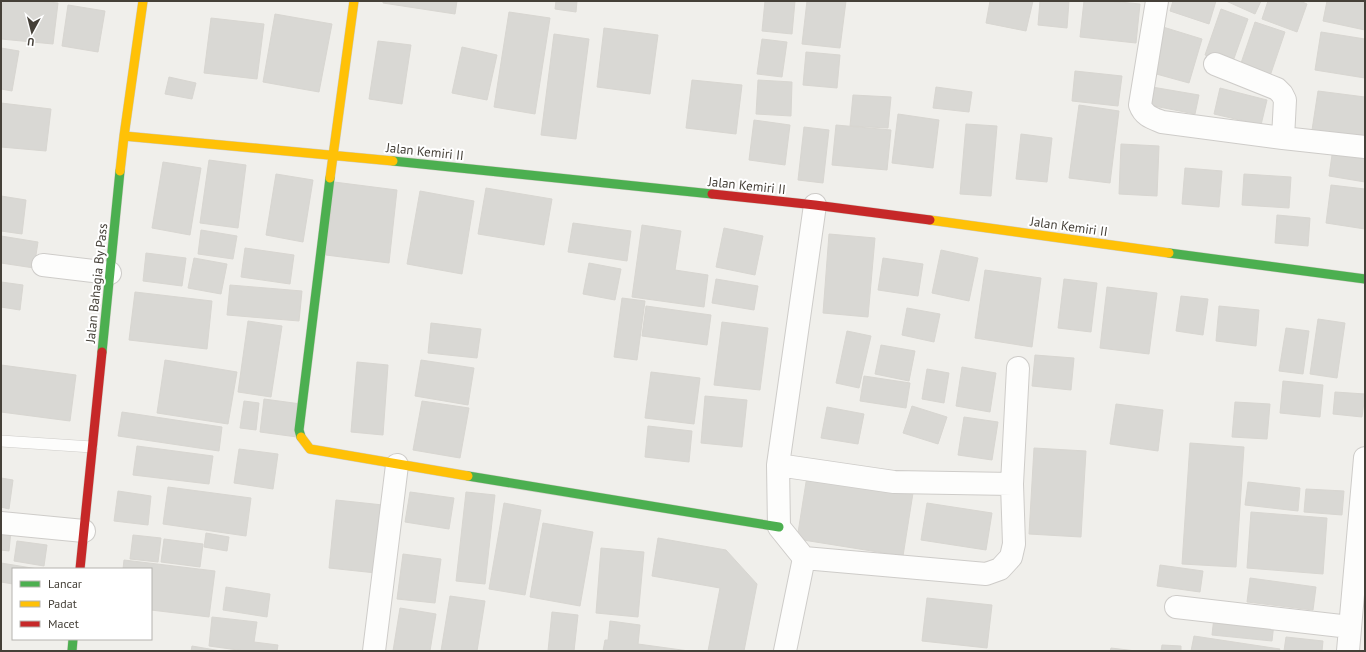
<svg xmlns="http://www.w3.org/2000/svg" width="1366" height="652" viewBox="0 0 1366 652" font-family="'PT Sans',sans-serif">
  <rect width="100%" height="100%" fill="#f0efeb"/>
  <path fill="#d9d8d4" stroke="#d8d6d1" d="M3,1H39L58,3L53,44L1,39V19Z
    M383,1H457L455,14L383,3Z
    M556,1H577L576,12L555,9Z
    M765,1H795L792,34L762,31Z
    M807,1H846L840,48L802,44Z
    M990,1H1033L1026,31L986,23Z
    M1040,1H1069L1067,28L1038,25Z
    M1084,1H1109L1140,4L1136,43L1080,37Z
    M1173,1H1216L1209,24L1170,11Z
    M1226,1H1261L1255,14Z
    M1268,1H1300L1307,4L1297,32L1262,19Z
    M1327,1H1365V30L1323,21Z
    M68,5L105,11L98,52L62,46Z
    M1221,9L1248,19L1232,64L1205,55Z
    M509,12L550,18L535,114L494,107Z
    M275,14L332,24L319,92L263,82Z
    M211,18L264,24L257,79L204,73Z
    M1255,22L1285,32L1269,79L1239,69Z
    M1163,27L1202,39L1189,83L1149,72Z
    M604,28L658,35L650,94L597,87Z
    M1321,32L1365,39V78L1315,70Z
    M554,34L589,39L576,139L541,135Z
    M762,39L787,42L782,77L757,74Z
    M378,41L411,45L402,104L369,99Z
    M462,47L497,55L487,100L452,93Z
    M1,48L19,51L12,91L1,89Z
    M806,52L840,55L837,88L803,85Z
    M1075,71L1122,76L1118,106L1072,101Z
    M169,77L196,83L192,99L165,94Z
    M692,80L742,85L736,134L686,128Z
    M758,80L792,82L791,116L756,114Z
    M936,87L972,92L969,112L933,108Z
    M1152,87L1199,95L1195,114L1149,105Z
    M1220,88L1267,100L1261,125L1214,114Z
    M1318,91L1365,97V138L1312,130Z
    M853,95L891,97L888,128L850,126Z
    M1,103L51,109L46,151L1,147Z
    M1079,105L1119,111L1110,183L1069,178Z
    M898,114L939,120L933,168L892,163Z
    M754,120L790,125L785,165L749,160Z
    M966,124L997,126L991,196L960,194Z
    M836,125L891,130L887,170L832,165Z
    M804,127L829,130L823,183L798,180Z
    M1021,134L1052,138L1047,182L1016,179Z
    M1121,144L1159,146L1157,196L1119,194Z
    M1333,148L1365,153V182L1329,176Z
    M209,160L246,165L238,228L200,223Z
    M163,162L201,168L190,235L152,228Z
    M1185,168L1222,171L1219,207L1182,204Z
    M276,174L313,180L303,242L266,235Z
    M1244,174L1291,177L1289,208L1242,205Z
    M334,182L397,190L389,263L326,255Z
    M1331,185L1365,189V229L1326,223Z
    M486,188L552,199L544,245L478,234Z
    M420,191L474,201L462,274L407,264Z
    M1,196L26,200L22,234L1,231Z
    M1277,215L1310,218L1308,246L1275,243Z
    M573,223L631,231L627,261L568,252Z
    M642,225L681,231L675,270L708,275L704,307L632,297Z
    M724,228L763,236L755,275L716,267Z
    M201,230L237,236L233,259L198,254Z
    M829,234L875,238L868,317L823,313Z
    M1,236L38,242L34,268L1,263Z
    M245,248L294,255L290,284L241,277Z
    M941,250L978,258L969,301L932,293Z
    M146,253L186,258L182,286L143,281Z
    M194,258L227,264L221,294L188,288Z
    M883,258L923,264L918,296L878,290Z
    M589,263L621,269L615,300L583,294Z
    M985,270L1041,278L1032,347L975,338Z
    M716,279L758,286L754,310L712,303Z
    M1064,279L1097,283L1091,332L1058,328Z
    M1,282L23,285L20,310L1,307Z
    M230,285L302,291L299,321L227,315Z
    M1107,287L1157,293L1149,354L1100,348Z
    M135,292L212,301L207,349L129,340Z
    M1181,296L1208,299L1203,335L1176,331Z
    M622,298L645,301L637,360L614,357Z
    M646,306L711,315L707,345L642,336Z
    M1219,306L1259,310L1256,346L1216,341Z
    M907,308L940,314L934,342L902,335Z
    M1318,319L1345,323L1337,378L1310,374Z
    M248,321L282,326L271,397L238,392Z
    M722,322L768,328L760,390L714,385Z
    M431,323L481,329L477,358L428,353Z
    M1286,328L1309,331L1303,374L1279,371Z
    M847,331L871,336L859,388L836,383Z
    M881,345L915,351L909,381L875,374Z
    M1035,355L1074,358L1071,390L1032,386Z
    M165,360L237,372L228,424L157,413Z
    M421,360L474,368L468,405L415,396Z
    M357,362L388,365L383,435L351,432Z
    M1,365L76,375L70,421L1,412Z
    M962,367L996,373L990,412L956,406Z
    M927,369L949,373L944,403L922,399Z
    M651,372L700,378L694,424L645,418Z
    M864,376L910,383L906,408L860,401Z
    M1283,381L1323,385L1320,417L1280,413Z
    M1335,392L1365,394L1362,417L1333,414Z
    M705,396L747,400L742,447L701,443Z
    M264,399L301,404L297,437L260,432Z
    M244,401L259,403L256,430L240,428Z
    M422,401L469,408L460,458L413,450Z
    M1235,402L1270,404L1267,439L1232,437Z
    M1116,404L1163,410L1158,451L1110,444Z
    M912,406L947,417L938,444L903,433Z
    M827,407L864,414L858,444L821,438Z
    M122,412L222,427L219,451L118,436Z
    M964,417L998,422L992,460L958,455Z
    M648,426L692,431L689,462L645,457Z
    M1190,443L1244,447L1236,567L1182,564Z
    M137,446L213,456L209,484L133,475Z
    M1034,448L1086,451L1081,537L1029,534Z
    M239,449L278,454L273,489L234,483Z
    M807,476L913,493L903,556L797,539Z
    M1,478L13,480L9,509L1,507Z
    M1248,482L1300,488L1298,511L1245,505Z
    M168,487L251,498L246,536L163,524Z
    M1306,489L1344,491L1342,515L1304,512Z
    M118,491L151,496L148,525L114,521Z
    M410,492L454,498L449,529L405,522Z
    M466,492L495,495L485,584L456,581Z
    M336,500L383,505L376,573L329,568Z
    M504,503L541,510L525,595L489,589Z
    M927,503L992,513L986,550L921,540Z
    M1251,512L1327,518L1323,574L1247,568Z
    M543,523L593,532L580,606L530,597Z
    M1,529L11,530L9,551L1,550Z
    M206,533L229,537L227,551L204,547Z
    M133,535L161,538L158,562L130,559Z
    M658,538L726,550L757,584L744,651H708L720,588L652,576Z
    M164,539L203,544L200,567L161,562Z
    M17,541L47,545L44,566L14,561Z
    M601,548L644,552L638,617L596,613Z
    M403,554L441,559L435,603L397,599Z
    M124,560L215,571L209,617L151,610V569H123Z
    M1,563L38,569H13V584L1,582Z
    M1160,565L1203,571L1200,592L1157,586Z
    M1250,578L1316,587L1313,610L1247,602Z
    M226,587L270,594L267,617L223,610Z
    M450,596L485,601L477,651H441Z
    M927,598L992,605L987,648L922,641Z
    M400,608L436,614L430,651H393Z
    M552,612L578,615L574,651H548Z
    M212,617L257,622L254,642L278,645L277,651H245L209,646Z
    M1214,617L1274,623L1272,641L1212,635Z
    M610,621L640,625L638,644L689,651H603L605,640H608Z
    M1194,636L1280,649L1279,651H1191Z
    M1286,637L1323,641L1322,651H1284Z
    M1162,645L1181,646V651H1161Z
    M192,646L221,651H191Z
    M1111,648L1136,651H1110Z"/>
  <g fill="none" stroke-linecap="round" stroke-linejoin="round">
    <defs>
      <path id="lane" d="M1,441L92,447"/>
      <path id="street" d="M1157,1L1140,105C1144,116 1152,118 1162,122L1283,138L1365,147
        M1215,64L1277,89L1282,94L1285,100L1283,138
        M815,205L778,465L779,527L804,558L986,574L1000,569L1011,557L1014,544L1012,484L1018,368
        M43,265L110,273
        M778,465L894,482L1012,484
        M1,523L84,531
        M1176,607L1350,627
        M374,651L397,465
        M785,651L804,558
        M1348,651L1365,458"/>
      <path id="fast" d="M393,161L712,194
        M1169,253L1365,279
        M102,352L120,171
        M301,437L299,430L330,178
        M468,476L779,527
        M72,651L73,639"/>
      <path id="slow" d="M124,136L393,161
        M120,171L124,136L143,1
        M330,178L354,1
        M930,220L1169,253
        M301,437L310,449L468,476"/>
      <path id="jam" d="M712,194L815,205L930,220
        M80,569L102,352"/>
    </defs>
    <use href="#lane" stroke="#ceccc9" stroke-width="12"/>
    <use href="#street" stroke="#ceccc9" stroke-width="24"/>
    <use href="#fast" stroke="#ceccc3" stroke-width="10"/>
    <use href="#slow" stroke="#ceccc3" stroke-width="10"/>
    <use href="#jam" stroke="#ceccc3" stroke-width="10"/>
    <use href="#lane" stroke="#fdfdfc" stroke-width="11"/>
    <use href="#street" stroke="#fdfdfc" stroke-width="22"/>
    <use href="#fast" stroke="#4caf50" stroke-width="9"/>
    <use href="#slow" stroke="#ffc107" stroke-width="9"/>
    <use href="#jam" stroke="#c62828" stroke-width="9"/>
  </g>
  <g text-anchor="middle" stroke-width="4" stroke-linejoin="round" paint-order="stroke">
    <g font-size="13" fill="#454038" stroke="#fff">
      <text transform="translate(425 151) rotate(6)" y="5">Jalan Kemiri II</text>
      <text transform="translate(747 185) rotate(6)" y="5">Jalan Kemiri II</text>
      <text transform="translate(1069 226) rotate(8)" y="5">Jalan Kemiri II</text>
      <text transform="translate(96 283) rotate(-84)" y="5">Jalan Bahagia By Pass</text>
    </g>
  </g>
  <rect width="1366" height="652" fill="none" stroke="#454038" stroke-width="4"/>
  <rect x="12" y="568" width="140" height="72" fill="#ffffff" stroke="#b5b3af"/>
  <rect x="20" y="581" width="20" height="6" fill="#4caf50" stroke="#b5b3af"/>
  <text x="48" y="588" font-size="12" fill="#454038">Lancar</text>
  <rect x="20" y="601" width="20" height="6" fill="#ffc107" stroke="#b5b3af"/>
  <text x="48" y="608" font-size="12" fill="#454038">Padat</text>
  <rect x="20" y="621" width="20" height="6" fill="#c62828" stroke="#b5b3af"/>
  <text x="48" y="628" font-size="12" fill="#454038">Macet</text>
  <g transform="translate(32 32) rotate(187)" stroke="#ffffff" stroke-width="3" paint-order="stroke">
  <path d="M0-3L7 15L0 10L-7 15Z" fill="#454038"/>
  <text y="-6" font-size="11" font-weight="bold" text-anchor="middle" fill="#454038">U</text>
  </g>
</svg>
